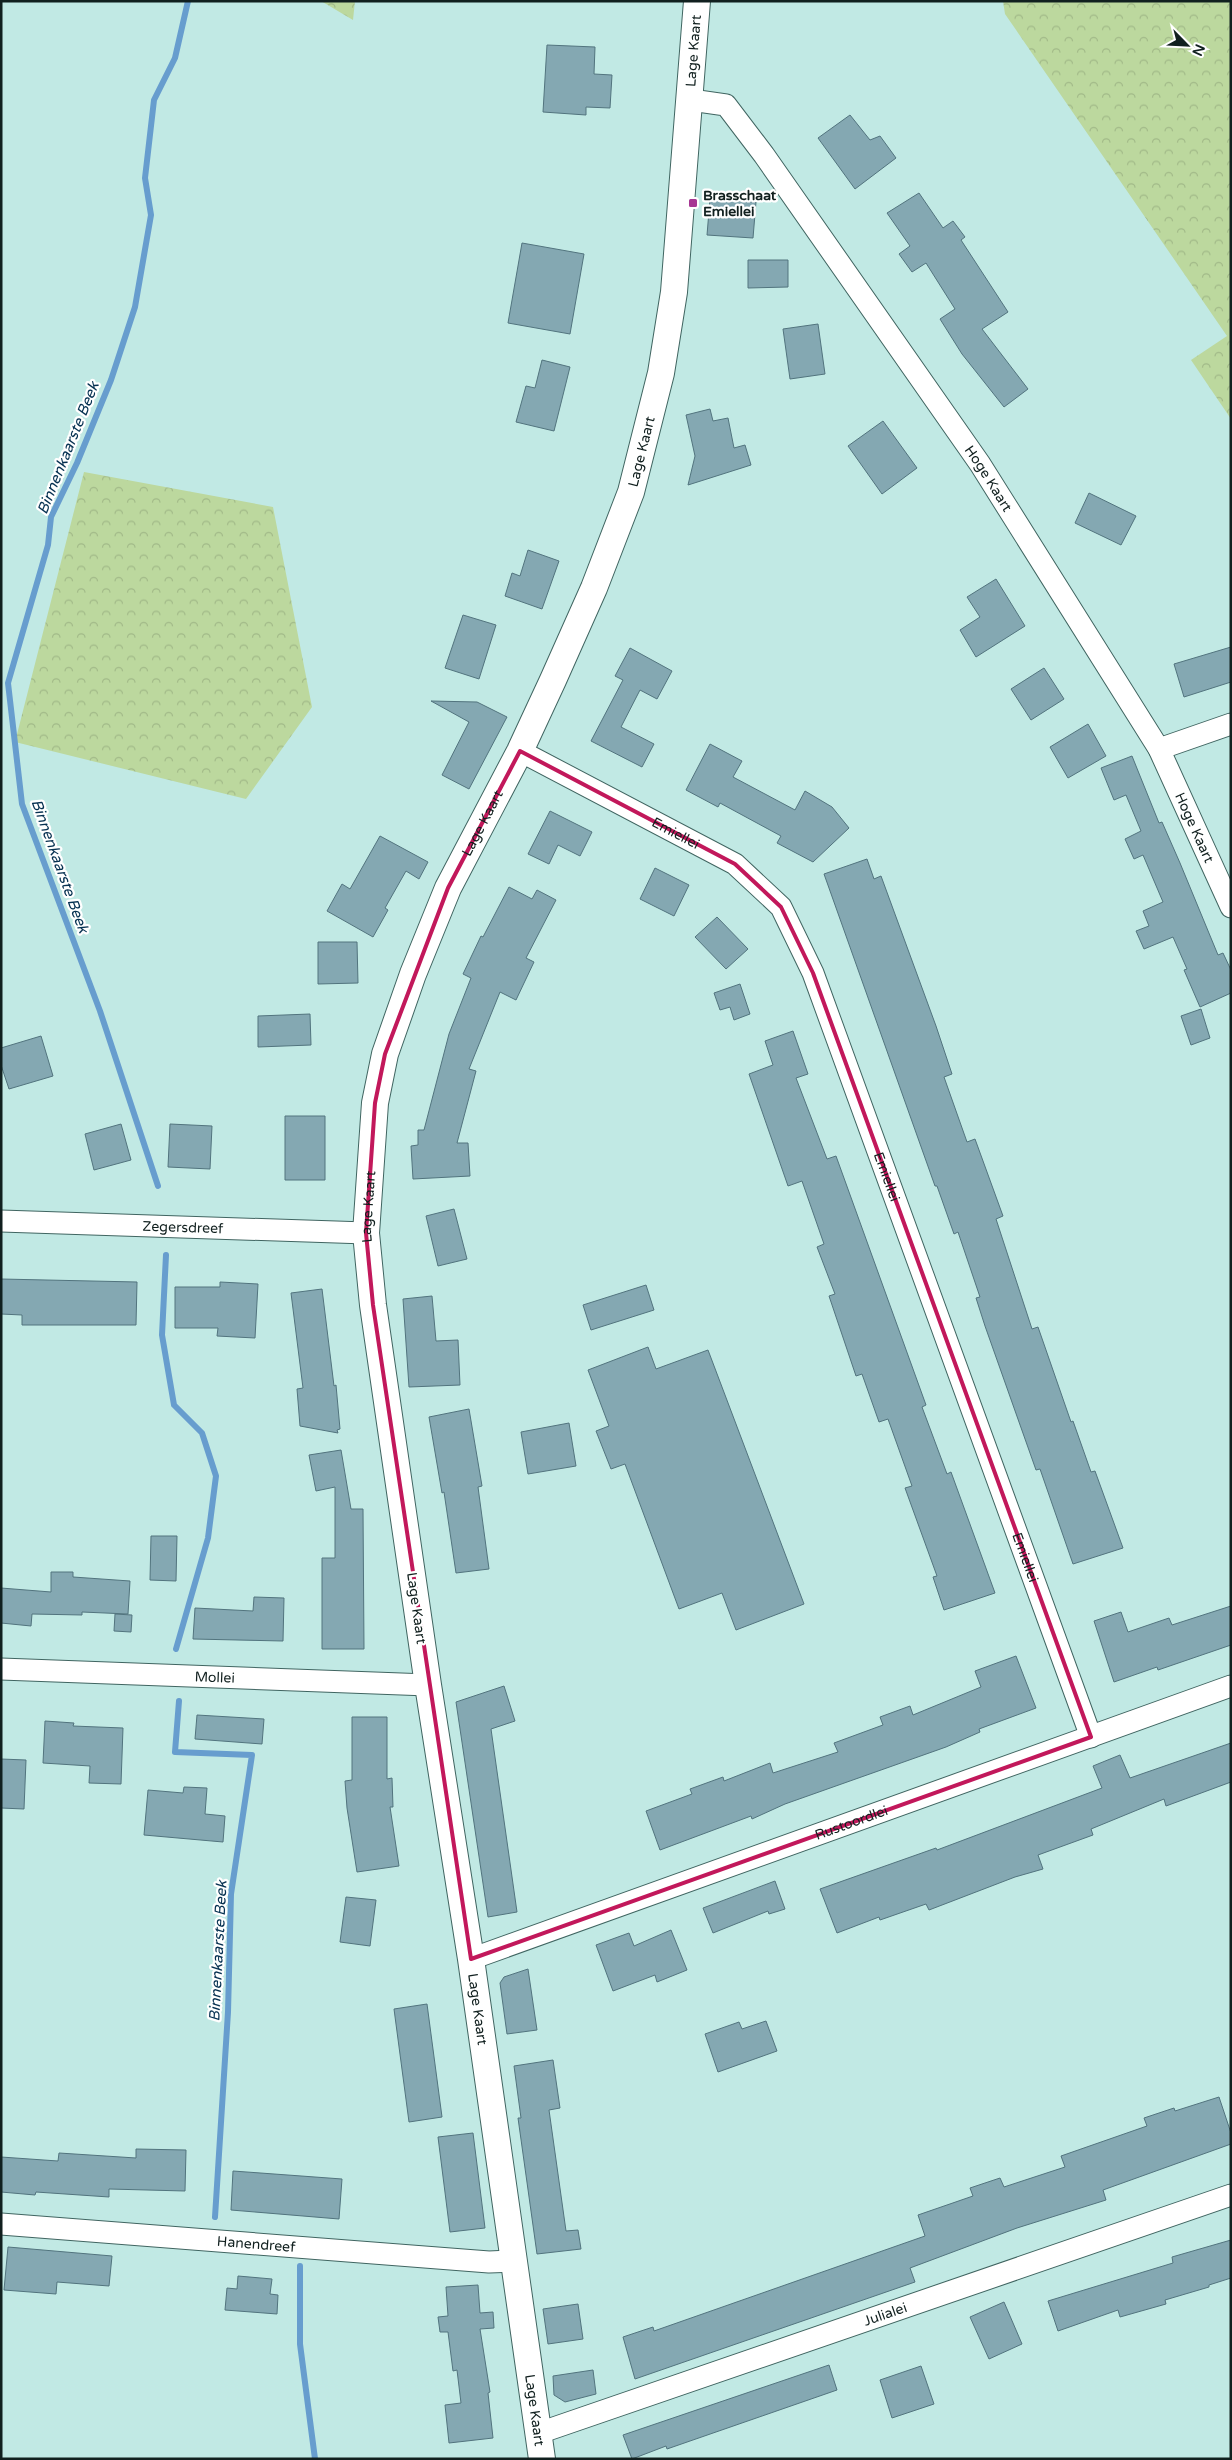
<svg xmlns="http://www.w3.org/2000/svg" width="1232" height="2460" viewBox="0 0 1232 2460" font-family="'Varela Round',sans-serif">
  <defs>
    <pattern id="forest-crowns" width="20" height="18" patternUnits="userSpaceOnUse" patternTransform="scale(1.25)"><rect width="20" height="18" fill="#bcd89e"/><path d="M2 6a3 3 0 1 1 6 0M12 15a3 3 0 1 1 6 0" fill="none" stroke="#a1b988"/></pattern>
  </defs>
  <rect width="100%" height="100%" fill="#c1e9e4"/>
  <path fill="url(#forest-crowns)" d="M321,1H355L353,20Z
    M1003,1H1231V419L1191,360L1227,336L1005,14Z
    M84,472L273,507L312,707L246,799L15,742Z"/>
  <g fill="none" stroke-linecap="round" stroke-linejoin="round">
    <path stroke="#679dce" stroke-width="6" d="M158,1186L100,1011L22,804L8,683L48,545L51,517L77,463L111,380L135,307L151,215L145,178L154,100L175,58L188,1
      M166,1255L162,1335L174,1405L202,1433L216,1476L208,1538L176,1649
      M179,1701L175,1752L252,1755L231,1894L228,2012L215,2217
      M300,2266V2344L315,2459"/>
  </g>
  <path fill="#84a8b2" stroke="#52747e" d="M547,45L595,47L594,74L612,75L610,108L586,107V115L543,112Z
    M850,115L870,140L880,136L896,158L855,189L818,138Z
    M919,193L943,228L953,221L965,237L961,240L1008,312L982,329L1028,389L1004,407L962,354L940,319L955,309L926,263L912,272L899,254L910,246L887,213Z
    M710,199L756,202L753,238L707,235Z
    M522,243L584,254L570,334L508,323Z
    M748,260H788V287L748,288Z
    M818,324L825,374L790,379L783,329Z
    M542,360L570,367L554,431L516,422L526,386L535,388Z
    M710,409L713,421L728,418L734,448L745,445L751,465L688,485L695,456L686,415Z
    M883,421L917,468L882,494L848,446Z
    M1089,493L1136,516L1121,545L1075,523Z
    M528,550L559,561L542,609L505,596L512,573L520,576Z
    M996,579L1025,626L976,657L960,630L980,617L967,597Z
    M463,615L496,625L479,679L445,668Z
    M1231,647V682L1184,697L1174,664Z
    M630,648L672,671L657,699L640,690L621,727L654,744L642,767L591,741L623,680L615,676Z
    M1044,668L1064,699L1031,720L1011,689Z
    M431,701L477,702L507,717L469,789L442,775L469,722Z
    M1088,724L1106,756L1068,778L1050,747Z
    M710,744L742,761L733,777L795,810L805,791L832,807L849,828L813,862L777,843L781,836L720,803L718,807L686,790Z
    M1132,756L1159,823L1162,822L1180,863L1218,955L1223,953L1231,970V993L1200,1007L1184,970L1187,969L1173,937L1144,949L1136,931L1149,926L1143,911L1163,902L1143,855L1134,859L1125,839L1141,831L1126,795L1114,800L1101,768Z
    M550,811L592,832L580,856L558,845L549,864L528,854Z
    M380,836L428,862L419,879L406,871L385,908L388,910L373,937L327,911L342,884L350,889Z
    M867,859L874,879L881,876L936,1026L952,1074L944,1077L967,1142L975,1139L1003,1216L996,1219L1032,1329L1038,1327L1071,1422L1073,1421L1091,1472L1095,1471L1123,1548L1073,1564L1040,1469L1036,1470L985,1326L976,1298L980,1297L958,1232L954,1234L937,1186H935L824,874Z
    M655,868L689,885L674,916L640,899Z
    M509,887L532,899L537,890L556,900L526,958L534,962L516,1000L500,992L469,1069L476,1071L457,1143H468L470,1176L413,1179L411,1146L418,1145V1130H424L449,1034L471,978L463,974L481,936L483,937Z
    M717,917L748,949L726,969L695,937Z
    M318,942H357L358,983L318,984Z
    M740,984L750,1014L734,1020L730,1007L720,1010L714,993Z
    M1201,1009L1210,1038L1191,1045L1181,1016Z
    M310,1014L311,1045L258,1047V1016Z
    M793,1031L808,1074L796,1078L827,1159L836,1156L926,1405L922,1407L947,1474L951,1472L995,1593L944,1610L933,1577L937,1576L905,1488L912,1486L888,1419L879,1422L862,1374L856,1376L829,1296L835,1294L817,1247L824,1244L802,1181L788,1186L749,1074L773,1065L765,1041Z
    M41,1036L53,1076L9,1089L1,1065V1048Z
    M285,1116H325V1180H285Z
    M121,1124L131,1160L94,1170L85,1134Z
    M170,1124L212,1126L210,1169L168,1167Z
    M454,1209L467,1259L438,1266L426,1216Z
    M1,1279L137,1282L136,1325H22V1315L1,1314Z
    M220,1282L258,1284L255,1338L217,1336L218,1328H175V1287H220Z
    M646,1285L654,1310L591,1330L583,1305Z
    M322,1289L334,1386L336,1385L340,1429L337,1430L338,1433L300,1426L297,1389L303,1388L291,1293Z
    M432,1296L436,1341L458,1340L460,1385L409,1387L403,1299Z
    M648,1347L656,1369L708,1350L804,1604L736,1630L722,1593L679,1609L625,1464L611,1469L596,1431L609,1426L588,1370Z
    M469,1409L482,1486L478,1487L489,1569L456,1573L444,1492L442,1493L429,1417Z
    M569,1423L576,1466L528,1474L521,1432Z
    M341,1450L351,1509H363L364,1649H322V1558H335V1487L316,1491L309,1455Z
    M151,1536H177L176,1581L150,1580Z
    M51,1572H73V1577L130,1581L128,1614L82,1612V1615L32,1614L31,1626L1,1623V1588L51,1592Z
    M254,1597L284,1598L283,1641L193,1639L195,1608L253,1611Z
    M1231,1606V1645L1158,1670L1157,1667L1114,1682L1094,1621L1121,1612L1128,1632L1169,1618L1172,1625Z
    M115,1614L132,1615L131,1632L114,1631Z
    M1016,1656L1036,1708L979,1729L980,1732L946,1747L785,1804L752,1819L751,1816L660,1850L646,1811L692,1794L690,1789L723,1777L724,1781L770,1763L773,1773L838,1752L834,1743L883,1725L880,1717L910,1706L913,1715L981,1687L975,1671Z
    M504,1686L515,1721L491,1729L517,1912L488,1917L456,1702Z
    M197,1715L264,1719L262,1744L195,1739Z
    M352,1717H387V1779L392,1778L393,1807H390L399,1866L357,1872L347,1808L345,1781L352,1780Z
    M45,1721L74,1723L73,1726L123,1728L121,1784L89,1783L90,1766L43,1763Z
    M1231,1743V1782L1166,1806L1164,1799L1091,1829L1093,1835L1038,1855L1043,1869L1015,1877L929,1910L926,1904L880,1920L879,1917L837,1933L820,1889L936,1848L937,1850L1102,1788L1093,1766L1120,1755L1130,1778Z
    M1,1759L26,1760L24,1809L1,1808Z
    M184,1787L207,1788L205,1814L225,1816L223,1842L144,1835L148,1790L183,1793Z
    M775,1881L785,1909L769,1914L768,1911L713,1933L703,1908Z
    M346,1897L376,1900L370,1946L340,1942Z
    M671,1930L687,1970L657,1982L655,1975L613,1991L596,1945L629,1933L634,1946Z
    M528,1969L537,2030L507,2034L500,1983L504,1977Z
    M427,2004L442,2117L409,2122L394,2009Z
    M766,2021L777,2051L718,2072L705,2034L739,2022L742,2029Z
    M553,2060L560,2108L549,2110L566,2231L578,2230L581,2249L537,2254L518,2118H521L514,2066Z
    M1219,2097L1231,2133V2144L1103,2190L1106,2200L1017,2228L910,2268L915,2282L635,2379L623,2337L653,2327L654,2331L925,2236L918,2215L973,2196L970,2188L1000,2178L1004,2187L1065,2167L1061,2156L1147,2126L1144,2118L1174,2108L1175,2111Z
    M473,2133L485,2228L450,2232L438,2137Z
    M136,2149L186,2150L185,2191L109,2189V2197L36,2192L35,2195L1,2192V2157L58,2161L59,2153L136,2158Z
    M233,2171L342,2179L339,2219L231,2210Z
    M1231,2240V2278L1209,2285V2287L1165,2300L1166,2304L1120,2317L1118,2310L1058,2331L1048,2301L1173,2263L1172,2257Z
    M8,2247L112,2256L109,2286L57,2282L56,2294L4,2290Z
    M238,2276L272,2279L270,2294L278,2295L277,2314L225,2310L227,2288L237,2289Z
    M478,2285L480,2313L493,2312L494,2328L480,2329L490,2392L488,2393L493,2438L449,2443L445,2405L461,2403L457,2370L453,2371L448,2332H440L438,2317L448,2316L446,2287Z
    M1004,2302L1022,2344L989,2359L970,2317Z
    M578,2304L583,2339L548,2344L543,2309Z
    M829,2365L837,2390L667,2449L666,2446L632,2459L623,2435Z
    M921,2366L934,2404L892,2418L880,2380Z
    M593,2370L596,2394L565,2402L554,2395L553,2376Z"/>
  <g fill="none" stroke-linecap="round" stroke-linejoin="round">
    <defs>
      <g id="minor">
        <path id="s1" d="M691,100L726,105L764,155L980,464L1159,749L1231,907"/>
        <path d="M1159,749L1231,724"/>
        <path id="s2" d="M520,751L735,864L781,907L813,973L1091,1737"/>
        <path id="s3" d="M1,1221L366,1233"/>
        <path id="s4" d="M1,1669L428,1685"/>
        <path id="s5" d="M471,1959L1231,1686"/>
        <path id="s6" d="M1,2224L489,2262L513,2261"/>
        <path id="s7" d="M539,2433L1231,2195"/>
      </g>
      <g id="tertiary">
        <path id="s8" d="M542,2459L471,1959L428,1685L373,1305L366,1233L375,1103L385,1054L413,974L448,888L520,751L553,680L594,588L631,492L661,373L674,292L697,1"/>
      </g>
    </defs>
    <use href="#minor" stroke="#406561" stroke-width="23"/>
    <use href="#tertiary" stroke="#406561" stroke-width="28"/>
    <use href="#minor" stroke="#fff" stroke-width="21"/>
    <use href="#tertiary" stroke="#fff" stroke-width="26"/>
  </g>
  <path fill="none" stroke="#c2185b" stroke-width="4" stroke-linejoin="round" d="M520,751L735,864L781,907L813,973L1091,1737L471,1959L373,1305L366,1233L375,1103L385,1054L448,888Z"/>
  <rect fill="#a63693" stroke="#fff" stroke-width="2" x="688" y="198" width="10" height="10" rx="2.5"/>
  <g text-anchor="middle" stroke-width="4.5" stroke-linejoin="round" paint-order="stroke">
    <g font-size="14" fill="#11201f" stroke="#fff">
      <text dy="5" stroke="none"><textPath href="#s8" startOffset="2480">Lage Kaart</textPath></text>
      <text dy="5" stroke="none"><textPath href="#s8" startOffset="2075">Lage Kaart</textPath></text>
      <text dy="5" stroke="none"><textPath href="#s1" startOffset="492">Hoge Kaart</textPath></text>
      <text dy="5" stroke="none"><textPath href="#s8" startOffset="1670">Lage Kaart</textPath></text>
      <text dy="5" stroke="none"><textPath href="#s1" startOffset="898">Hoge Kaart</textPath></text>
      <text dy="5" stroke="none"><textPath href="#s2" startOffset="176">Emiellei</textPath></text>
      <text dy="5" stroke="none"><textPath href="#s2" startOffset="596">Emiellei</textPath></text>
      <text dy="5" stroke="none"><textPath href="#s8" startOffset="1265">Lage Kaart</textPath></text>
      <text dy="5" stroke="none"><textPath href="#s3" startOffset="182">Zegersdreef</textPath></text>
      <text dy="5" stroke="none"><textPath href="#s2" startOffset="1001">Emiellei</textPath></text>
      <text transform="translate(417 1608) rotate(82)" y="5">Lage Kaart</text>
      <text dy="5" stroke="none"><textPath href="#s4" startOffset="214">Mollei</textPath></text>
      <text dy="5" stroke="none"><textPath href="#s5" startOffset="404">Rustoordlei</textPath></text>
      <text transform="translate(478 2009) rotate(82)" y="5">Lage Kaart</text>
      <text dy="5" stroke="none"><textPath href="#s6" startOffset="256">Hanendreef</textPath></text>
      <text dy="5" stroke="none"><textPath href="#s7" startOffset="366">Julialei</textPath></text>
      <text transform="translate(535 2410) rotate(82)" y="5">Lage Kaart</text>
    </g>
    <g font-size="14" font-weight="bold" fill="#11201f" stroke="#fff" text-anchor="start">
      <text x="703" y="200">Brasschaat<tspan x="703" dy="16">Emiellei</tspan></text>
    </g>
    <g font-size="15" font-style="italic" fill="#063151" stroke="#fff">
      <text transform="translate(68 448) rotate(-68)" y="5">Binnenkaarste Beek</text>
      <text transform="translate(60 866) rotate(70)" y="5">Binnenkaarste Beek</text>
      <text transform="translate(218 1951) rotate(-87)" y="5">Binnenkaarste Beek</text>
    </g>
  </g>
  <rect width="1232" height="2460" fill="none" stroke="#11201f" stroke-width="5"/>
  <g transform="translate(1187 45) rotate(114)" stroke="#ffffff" stroke-width="4" paint-order="stroke">
  <path d="M0-4L9 19L0 12L-9 19Z" fill="#11201f"/>
  <text y="-8" font-size="14" font-weight="bold" text-anchor="middle" fill="#11201f">N</text>
  </g>
</svg>
